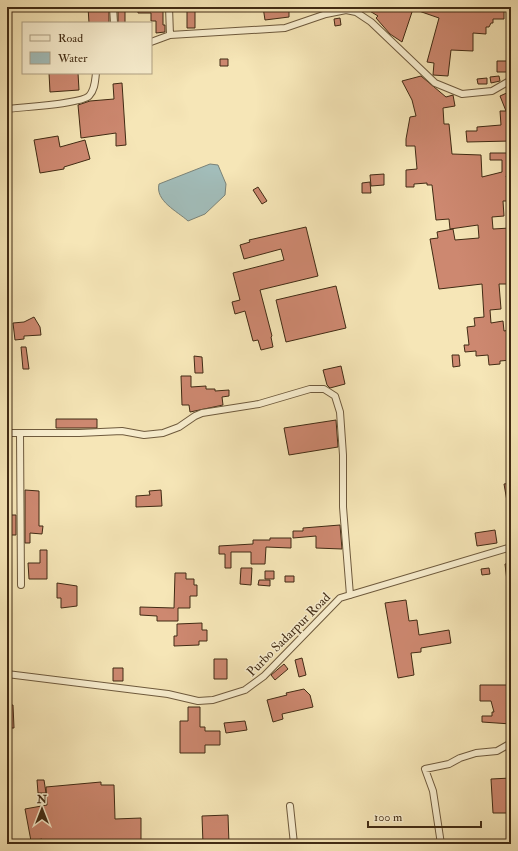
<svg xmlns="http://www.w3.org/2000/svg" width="518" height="851" viewBox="0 0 518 851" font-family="'IM FELL Double Pica',serif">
  <rect width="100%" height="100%" fill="#f6e6b7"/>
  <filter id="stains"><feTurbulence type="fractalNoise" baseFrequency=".005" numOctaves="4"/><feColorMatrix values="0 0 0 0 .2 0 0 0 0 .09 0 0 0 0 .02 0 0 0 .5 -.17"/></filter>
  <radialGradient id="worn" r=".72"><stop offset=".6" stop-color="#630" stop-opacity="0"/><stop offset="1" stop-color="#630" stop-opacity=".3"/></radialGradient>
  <path fill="#a2bdba" stroke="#7b8378" d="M210,164L218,165L226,184L225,195L205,214L188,221C177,211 155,201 159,184Z"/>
  <path fill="#cd8870" stroke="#412b14" d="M88,7H109V23H89Z
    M138,7H163V25H165V32L156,33V21H151V13H138Z
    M187,7H195V28H187Z
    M263,7H289V17L265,20Z
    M363,7H504V19H493V23H491L489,27H486V34L473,33V51L451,50L448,76L433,75L434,63L427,62L439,18L413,9L402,42L390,34L376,18L378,16Z
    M118,9H125V23H118Z
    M340,18L341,25L335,26L334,19Z
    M220,59H228V66H220Z
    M497,61H511V72H497Z
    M49,73H78L79,90L50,92Z
    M421,76L446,97L453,95L455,106L443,108L444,124H449L452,154L481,155L482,177L502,172V160H490V153H511V176H506L511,190V201H503L504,216L492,217L493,229L510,228L511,284H499L501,309L490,310L491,323L503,321L504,331L509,330L511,360L500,361V364L489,365L488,355L476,356V351L465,352L464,345H469L467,327L475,326L474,318L484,317L482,284L439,289L430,239L438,238L437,232L453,229L455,240L479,238L478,225L450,229L449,219L436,220L432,185H427V183L414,184V187H406V170L417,169L415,146H406V139L410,117L416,116L412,100L402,81Z
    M499,76L500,81L491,83L490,77Z
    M487,78V84H478L477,79Z
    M122,83L126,145L116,146V133L81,138L78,105L90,101L114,99L113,84Z
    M511,91V141L467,142L466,131H477V127L501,125L500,111H506L500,96Z
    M58,136L60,147L85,140L90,159L64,167V169L40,173L34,140Z
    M384,174V185L371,186L370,175Z
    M370,182L371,193H362V183Z
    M258,187L267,201L262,204L253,190Z
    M306,227L318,276L260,290L272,336L271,337L273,347L261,350L258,340L253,341L245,311L235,314L232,302L240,300L233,273L284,260L281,249L244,259L240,245L250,242L249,240Z
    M336,286L346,328L286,342L276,300Z
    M34,317L40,327L41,335L24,336V339L15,340L13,323L24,322Z
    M21,347H26L29,369H23Z
    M452,355H459L460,366L453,367Z
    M194,356L202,357L203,373H195Z
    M341,366L345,384L330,388L327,385L323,370Z
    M181,376H191V387L206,386V389H215V391L229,390V396L222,397L223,405L190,412L189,405H182Z
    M56,419H97V428H56Z
    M336,420L338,447L289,455L284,428Z
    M511,483V507H508L504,484Z
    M25,490L39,491V526H43L42,534L30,533V543H25Z
    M161,490L162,506L136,507V496L150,495L149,491Z
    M7,515H16V535H7Z
    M340,525L342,549L316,548V536L293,538V531H303V528Z
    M495,530L497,543L477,546L475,533Z
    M270,538H291V548L266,547L265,564H251V552H231V568H225V554H219V546L253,544V540H270Z
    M40,550H47V579H29L28,563H40Z
    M511,563V581H507L505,564Z
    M241,568H252L251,585L240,584Z
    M489,568L490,574L482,575L481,569Z
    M265,571H274V579H265Z
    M175,573H186V579H194V585H197V596H190V608H178V621H157V616L140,615V607L174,608Z
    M285,576H294V582H285Z
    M259,580H270V586L258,585Z
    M57,583L77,586V606L61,608V598H57Z
    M406,600L409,621L417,620L419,635L449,630L451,643L421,648V652L411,653L414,675L398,678L385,603Z
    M202,623V630H207V641H199V645L174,646V636H177V624Z
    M302,658L306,675L299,677L295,660Z
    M214,659H227V679H214Z
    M284,664L288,669L275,680L271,675Z
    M113,668H123V681H113Z
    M480,685H511V724L482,722V716H492V712H494L491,701H480Z
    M304,689L310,695L313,707L282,714L283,719L273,722L267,700L287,695L286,693Z
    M7,705H13L14,728H7Z
    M188,707H200V727H205V731H220V745H205V753H180V721H188Z
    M245,721L247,730L226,733L224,723Z
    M511,778V813H493L491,779Z
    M37,780H44L46,793H38Z
    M101,782V785H114L115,819L141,818V844H43L42,839L31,841L25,809L47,805L46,787Z
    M228,815L229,844H203L202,816Z"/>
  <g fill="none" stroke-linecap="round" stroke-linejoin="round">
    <defs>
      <path id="minor" d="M113,7L114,23
        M169,7L170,35
        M151,42L170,35L285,28L326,14L346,10L356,12L371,22L435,83L462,94L492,91L511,80
        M7,109C22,107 81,104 89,96C95,90 95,81 96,73
        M7,433H79L122,431L144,435L163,433L179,427L195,416L202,413L259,404L310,389H324L335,396L340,412L343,455V507L350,595
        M20,433L21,585
        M7,674L168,694L198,701L213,700L245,690L264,676L340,598L511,547
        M290,806L294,844
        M441,844L433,791L425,769L449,764L460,758L476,753L497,751L511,743"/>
    </defs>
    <use href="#minor" stroke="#6e5a3d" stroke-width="8"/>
    <use href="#minor" stroke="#f9efd0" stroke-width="6"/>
  </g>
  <g text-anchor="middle" stroke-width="3" stroke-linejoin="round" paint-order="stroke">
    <g font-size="13" fill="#412b14" stroke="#f9efd0">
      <text transform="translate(288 634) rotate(-45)" y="5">Purbo Sadarpur Road</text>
    </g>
  </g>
  <rect width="518" height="851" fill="none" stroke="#f6e6b7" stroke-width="24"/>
  <rect x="8" y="8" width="502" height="835" fill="none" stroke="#412b14" stroke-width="2"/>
  <rect x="12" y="12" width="494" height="827" fill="none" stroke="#412b14"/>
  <rect x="22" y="22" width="130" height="52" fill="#f9efd0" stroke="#afa185"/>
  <rect x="30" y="35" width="20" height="6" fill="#f9efd0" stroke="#afa185"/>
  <text x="58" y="42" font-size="12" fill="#412b14">Road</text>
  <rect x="30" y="52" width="20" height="12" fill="#a2bdba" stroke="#afa185"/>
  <text x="58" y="62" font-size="12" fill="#412b14">Water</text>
  <g transform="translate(42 809)" stroke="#f9efd0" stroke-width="3" paint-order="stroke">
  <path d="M0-3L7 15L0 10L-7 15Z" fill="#412b14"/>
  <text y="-6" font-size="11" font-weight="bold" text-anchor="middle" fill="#412b14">N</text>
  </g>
  <path d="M368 821v6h113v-6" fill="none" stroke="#412b14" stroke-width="2"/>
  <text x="374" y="821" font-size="12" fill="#412b14" stroke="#f9efd0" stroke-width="3" paint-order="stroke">100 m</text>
  <rect width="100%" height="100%" filter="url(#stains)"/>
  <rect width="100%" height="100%" fill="url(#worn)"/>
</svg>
